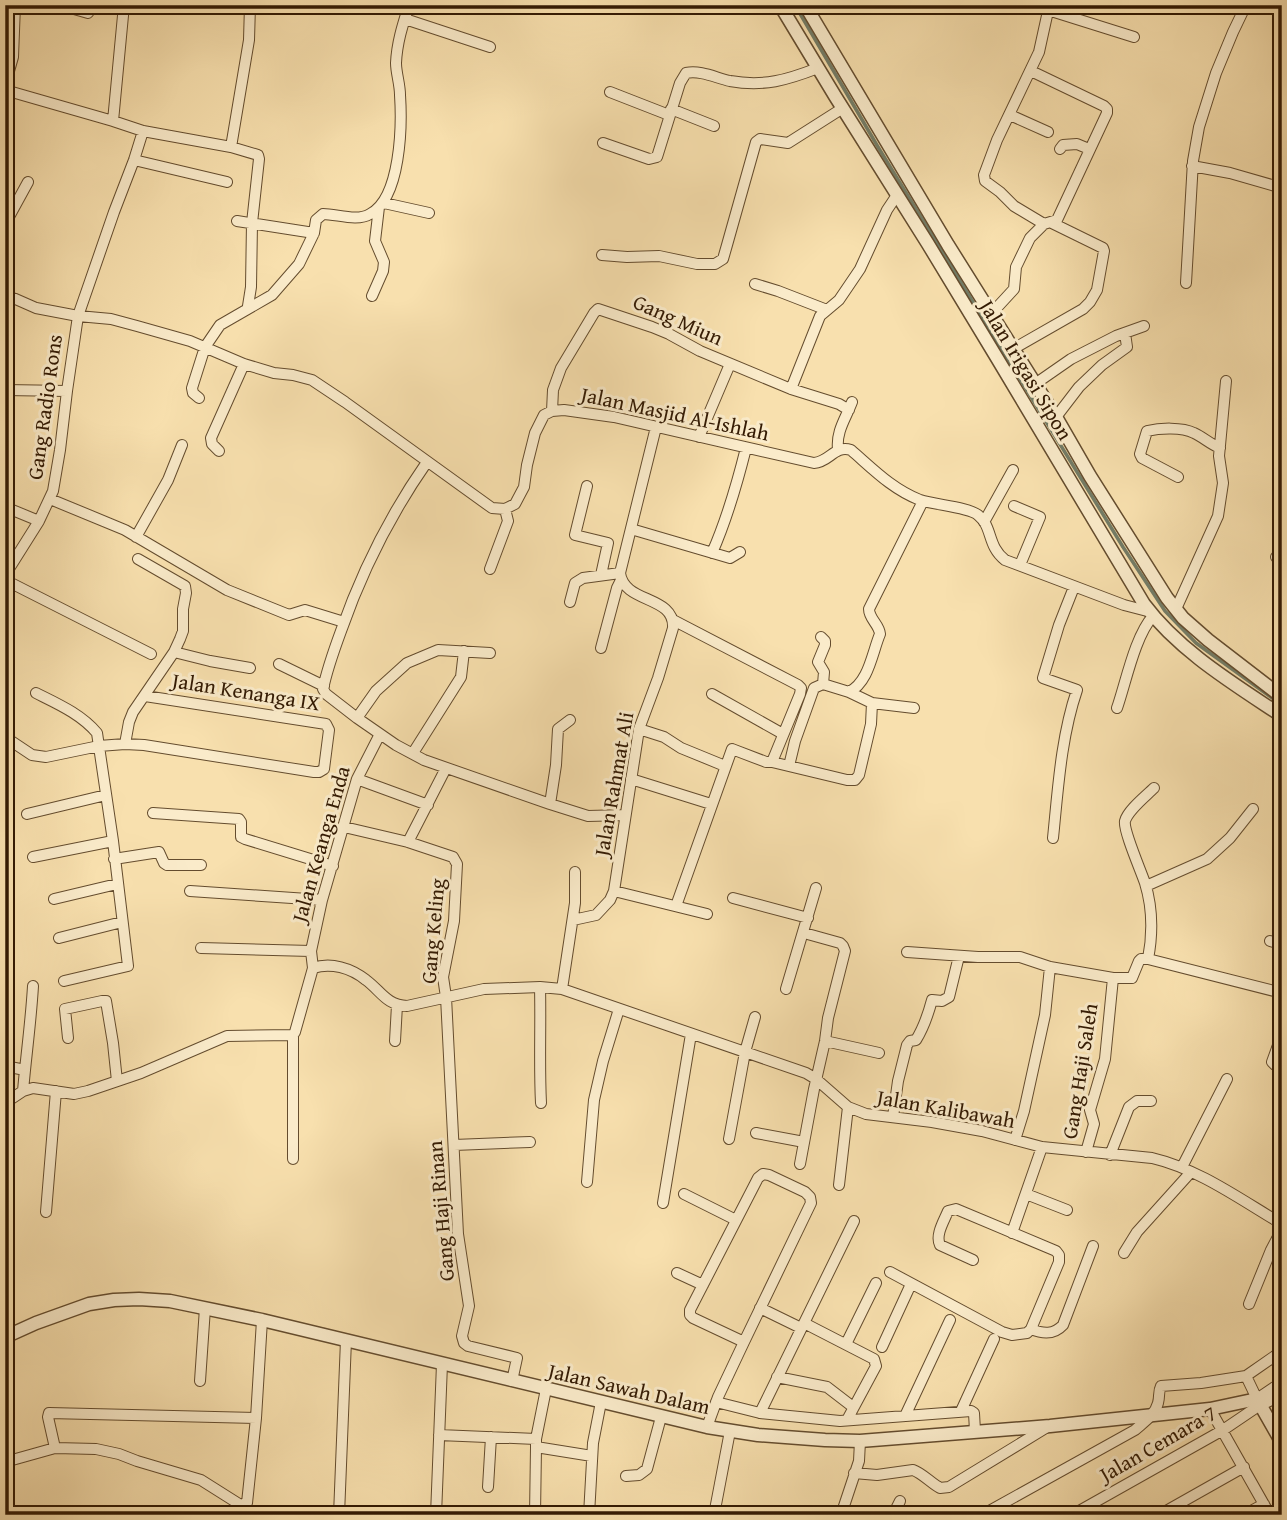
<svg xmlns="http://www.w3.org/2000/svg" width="1287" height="1520" viewBox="0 0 1287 1520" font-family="'Gentium Book Plus',serif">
  <rect width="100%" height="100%" fill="#f8e0ae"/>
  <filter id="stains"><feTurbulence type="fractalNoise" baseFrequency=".00286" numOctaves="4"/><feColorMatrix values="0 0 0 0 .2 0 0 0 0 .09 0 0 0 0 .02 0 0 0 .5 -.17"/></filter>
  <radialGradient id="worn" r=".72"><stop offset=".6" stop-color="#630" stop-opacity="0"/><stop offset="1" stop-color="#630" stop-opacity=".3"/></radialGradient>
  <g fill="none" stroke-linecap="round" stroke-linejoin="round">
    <path stroke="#737c66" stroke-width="3.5" d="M795,5L878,147L1123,547L1165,611L1196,643L1282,705"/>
    <defs>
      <path id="minor" d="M60,5L88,13L94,5
        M1032,5L1134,37
        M491,9L492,5
        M405,19L490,47
        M5,85L13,57L15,5
        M5,90L113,121L143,131L231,147L258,155L259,159L252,223L251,287L248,306
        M610,92L669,115
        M671,109L714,126
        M1010,115L1048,132
        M113,121L124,5
        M603,143L649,159L657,157L680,83L686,73C701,70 716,78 730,81C764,87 787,80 818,68
        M231,147L249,40L250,5
        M1060,149L1063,145L1077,144L1089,149
        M134,160L227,182
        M1192,166L1230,173L1282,188
        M384,203L429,213
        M237,221L314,233
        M5,224L28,182
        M1044,224L1014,206L1000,192L985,181L984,175L997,140L1039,52L1048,11
        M602,255L627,257L659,256L697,264H715L723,259L727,245L756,142L760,139L788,143L843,108
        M1186,283L1193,161L1199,127L1216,73L1233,32L1246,5
        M755,284L778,291L827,310
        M5,287L11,297L36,308L78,316L111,319L137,326L190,341L244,364L274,373L293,375L312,380L345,402L492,508L505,509L515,504L524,487L527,465L535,433L544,415L552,411L564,410L614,417L814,463C830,462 834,445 851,450C873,469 892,489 920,500C935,505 968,507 978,515C993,527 987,546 1005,560L1124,605L1151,612
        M372,296L383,271L384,262L375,241L379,207
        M991,314L1014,289L1016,267L1030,238L1044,224L1057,220L1107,113V109L1104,106L1031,71
        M1013,349L1083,309L1090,302L1097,290L1104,251L1103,248L1052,223
        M1035,384L1071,359L1116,336L1144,326
        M791,389L820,316L839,300L860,269L887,210L897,195
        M5,390L67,391
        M199,398L193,393L192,388L205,347L220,325L272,295L299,264L314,233L316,220L323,214C337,214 357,222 370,214C401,198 402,125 400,95C400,84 396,73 396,63C397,42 403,24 409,5
        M552,411L553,390L561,368L594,313L598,309L652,327L669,334L700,351L791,389L839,404L849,410
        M1056,417L1079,387L1102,365L1127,347L1125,333
        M699,437L730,364
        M838,449C836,431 846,418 852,402
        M219,451L212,444L211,438L244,364
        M427,462C390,515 362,571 341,631C334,650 327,669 323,689L326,694L357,718L376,691L407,663L438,650L490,653
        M1178,477L1142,458L1140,454L1147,431C1160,428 1182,427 1194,433C1203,437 1210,444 1220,448
        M587,486L575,535L608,543L601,575
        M50,499L125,530L227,590L289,615L305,610L344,622
        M1014,506L1040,517L1020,565
        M5,507L39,521
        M984,522L1013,470
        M631,529L730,558L740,552
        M136,537L168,480L182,445
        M712,553C727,519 737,484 746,448
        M1276,557H1282
        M490,569L508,521L505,509
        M5,575L39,521L53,491L60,450L67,391L78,316L114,212L134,160L143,131
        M5,580L151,654
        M570,602L575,583L583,578L620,573
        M1176,609L1218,516L1223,483L1219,456L1226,381
        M673,620L798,685L801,688L800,694L772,762
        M821,637L825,641V645L818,662L824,672L823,684
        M601,648L617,588L621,580
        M174,652L210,661L250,668
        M279,664L324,686
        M849,692L872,703L914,708
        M36,693C58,704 81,714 97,733L113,841L128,966L64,981
        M712,694L783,734
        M1117,708C1126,682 1135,636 1153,616
        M357,718L396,745L424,760L550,804L588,816L625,815
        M639,729L664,737L681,748L725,766
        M5,737L32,755L46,757L99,746L125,744L144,745L314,772H319L324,769L329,730L326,724L145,696
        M125,744L129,722L133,712L174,652L180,639L183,631V609L186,593L185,586L138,559
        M413,753L461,677L464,651
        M789,766L795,741L814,688L823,684L849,692C869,682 872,653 880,634C879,624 869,619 869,609L923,501
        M357,779L428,805
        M631,779L711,804
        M550,804L556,765L558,729L570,720
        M153,813L239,819L241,822V837L245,839L333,866
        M27,814L106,795
        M344,827L408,842L453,857L457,864L454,921L443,977L446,997L458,1234L469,1306L462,1336L464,1343L468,1346L517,1358L512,1381
        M1053,838C1058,789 1061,737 1077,690L1043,678L1059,625L1074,587
        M408,842L446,768
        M33,857L113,841
        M114,859L159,852L164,863L167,865H201
        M1146,886L1207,859L1230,838L1253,809
        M190,891L322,900
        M614,891L707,914
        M733,898L808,918
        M54,899L117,884
        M676,906L732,749L766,762H772L847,780H855L859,775L871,724L872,703
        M573,920L596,915L610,900L614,891L639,729L658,678L673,628C675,595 624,604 620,573L656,427
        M59,938L122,922
        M1270,941L1282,944
        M201,948L311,951
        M907,952L978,957H1020L1050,967L1113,978
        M1148,959L1282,993
        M313,968L311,951L322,900L357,779L380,734
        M540,987C541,1026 539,1064 541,1103
        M562,989L575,903V872
        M786,989L816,888
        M1282,1034L1272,1062L1275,1065L1282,1068
        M293,1035V1159
        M68,1038L65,1009L102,1001H106L113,1043L117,1081
        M395,1041L397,1005
        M825,1041L879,1053
        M5,1064L10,1067L25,1070
        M23,1091C26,1056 31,1021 33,986
        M5,1103L23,1091L33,1088L74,1094L88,1091L141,1073L227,1036L293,1035L295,1032L313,968C331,962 351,968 366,980C381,991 386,1005 407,1006L484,989L540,987L562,989L806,1073L816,1079L848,1107L866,1114L932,1122L982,1131L1042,1147L1152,1158C1199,1169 1241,1200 1282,1224
        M893,1117L898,1081L907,1045L910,1041L916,1040C924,1027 928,1015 932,1000L942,1001L949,997L959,956
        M756,1133L804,1142
        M729,1139L745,1052L755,1017
        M1015,1140L1024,1111L1045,1015L1050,967
        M454,1145L530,1142
        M1086,1152L1094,1124L1090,1110L1105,1059L1113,978H1132L1139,961L1141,959H1148C1153,933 1153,909 1145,883C1141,871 1123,830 1125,821C1128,810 1146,796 1154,788
        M1110,1155L1129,1107L1137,1101H1151
        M800,1164L814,1089L825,1041L828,1018L845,951L843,946L840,943L804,933
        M1182,1167L1227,1079
        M587,1182L594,1100L603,1061L619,1009
        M839,1185L848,1107
        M684,1194L736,1220
        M1026,1194L1067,1210
        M663,1203L691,1034
        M46,1212L56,1091
        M1012,1233L1042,1147
        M1124,1253L1137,1232L1191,1172
        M890,1272L1002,1332L1012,1335L1027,1333L1031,1329L1059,1262V1255L1056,1251L956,1209L948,1211C944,1221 935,1235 940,1245L973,1260
        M677,1273L703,1285
        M1249,1304L1271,1250L1282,1229
        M760,1308L801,1328
        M5,1316H6
        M804,1323L874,1359L876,1366L847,1420
        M1031,1329C1043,1334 1054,1335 1063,1325L1093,1246
        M846,1344L876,1283
        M882,1347L911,1284
        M1246,1376L1257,1399L1282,1382
        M777,1377L827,1387L853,1407
        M200,1381L205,1308
        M716,1402L760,1413L840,1421L971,1411L974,1413L975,1431
        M1210,1409L1270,1515
        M961,1411L994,1339
        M760,1413L854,1221
        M905,1416L950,1320
        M707,1427L718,1397L744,1342L811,1203L810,1197L805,1192L769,1175L763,1174L758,1178L690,1310V1315L693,1318L744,1342
        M439,1435L536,1439V1447L592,1456
        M536,1439L546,1389
        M55,1448L48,1417L49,1413L256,1418
        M5,1462L55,1448L96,1449L119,1454L137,1461L201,1480L239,1504L244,1505L247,1503L256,1418L262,1320
        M854,1473L877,1475L913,1470C922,1473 931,1483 940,1488L949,1487L1049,1426
        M626,1476L639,1475L647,1469L661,1417
        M488,1487L491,1437
        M339,1515L346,1340
        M436,1515L442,1364
        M535,1515L536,1447
        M589,1515L593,1443L601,1402
        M714,1515L730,1431
        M841,1515L859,1461L860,1441
        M893,1515L900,1501
        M982,1515L1135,1430C1144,1422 1155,1415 1158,1403C1160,1396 1158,1392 1161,1386L1201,1383L1246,1376L1282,1351
        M1072,1515L1223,1430L1257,1407L1282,1395
        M1159,1515L1244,1467
        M1244,1515L1264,1504"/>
      <path id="tertiary" d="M780,5L835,96L928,244L997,358L1144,604C1179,651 1234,684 1282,716
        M805,5L948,245L1056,417L1090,476L1167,598L1183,618L1208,640L1282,697
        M5,1337L36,1323L89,1304L114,1300L139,1299L170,1301L262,1320L707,1427L758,1435L825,1440L860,1441L1050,1426L1210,1409L1257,1399L1282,1443"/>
    </defs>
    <use href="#minor" stroke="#644c2e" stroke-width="12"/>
    <use href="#tertiary" stroke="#644c2e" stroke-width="15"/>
    <use href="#minor" stroke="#faebca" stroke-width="10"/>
    <use href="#tertiary" stroke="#faebca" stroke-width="12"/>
  </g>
  <g text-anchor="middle" stroke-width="6" stroke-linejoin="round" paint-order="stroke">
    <g font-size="21" fill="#331a03" stroke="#faebca">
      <text transform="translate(678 320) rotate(24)" y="7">Gang Miun</text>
      <text transform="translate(1026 370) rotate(59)" y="7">Jalan Irigasi Sipon</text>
      <text transform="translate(45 407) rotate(-82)" y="7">Gang Radio Rons</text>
      <text transform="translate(675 414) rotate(12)" y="7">Jalan Masjid Al-Ishlah</text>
      <text transform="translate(246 692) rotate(9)" y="7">Jalan Kenanga IX</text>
      <text transform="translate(614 784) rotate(-80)" y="7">Jalan Rahmat Ali</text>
      <text transform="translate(321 844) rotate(-74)" y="7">Jalan Keanga Enda</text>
      <text transform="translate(433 931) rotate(-85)" y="7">Gang Keling</text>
      <text transform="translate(1080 1071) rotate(-81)" y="7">Gang Haji Saleh</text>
      <text transform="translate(946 1109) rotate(10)" y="7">Jalan Kalibawah</text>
      <text transform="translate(441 1211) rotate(-95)" y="7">Gang Haji Rinan</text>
      <text transform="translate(629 1389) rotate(13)" y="7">Jalan Sawah Dalam</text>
      <text transform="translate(1158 1444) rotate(-30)" y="7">Jalan Cemara 7</text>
    </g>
  </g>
  <rect width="1287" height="1520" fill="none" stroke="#f8e0ae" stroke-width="28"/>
  <rect x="7" y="7" width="1273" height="1506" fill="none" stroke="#331a03" stroke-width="3.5"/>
  <rect x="14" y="14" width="1259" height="1492" fill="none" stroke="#331a03" stroke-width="2"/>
  <rect width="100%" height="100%" filter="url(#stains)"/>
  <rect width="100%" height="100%" fill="url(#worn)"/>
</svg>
